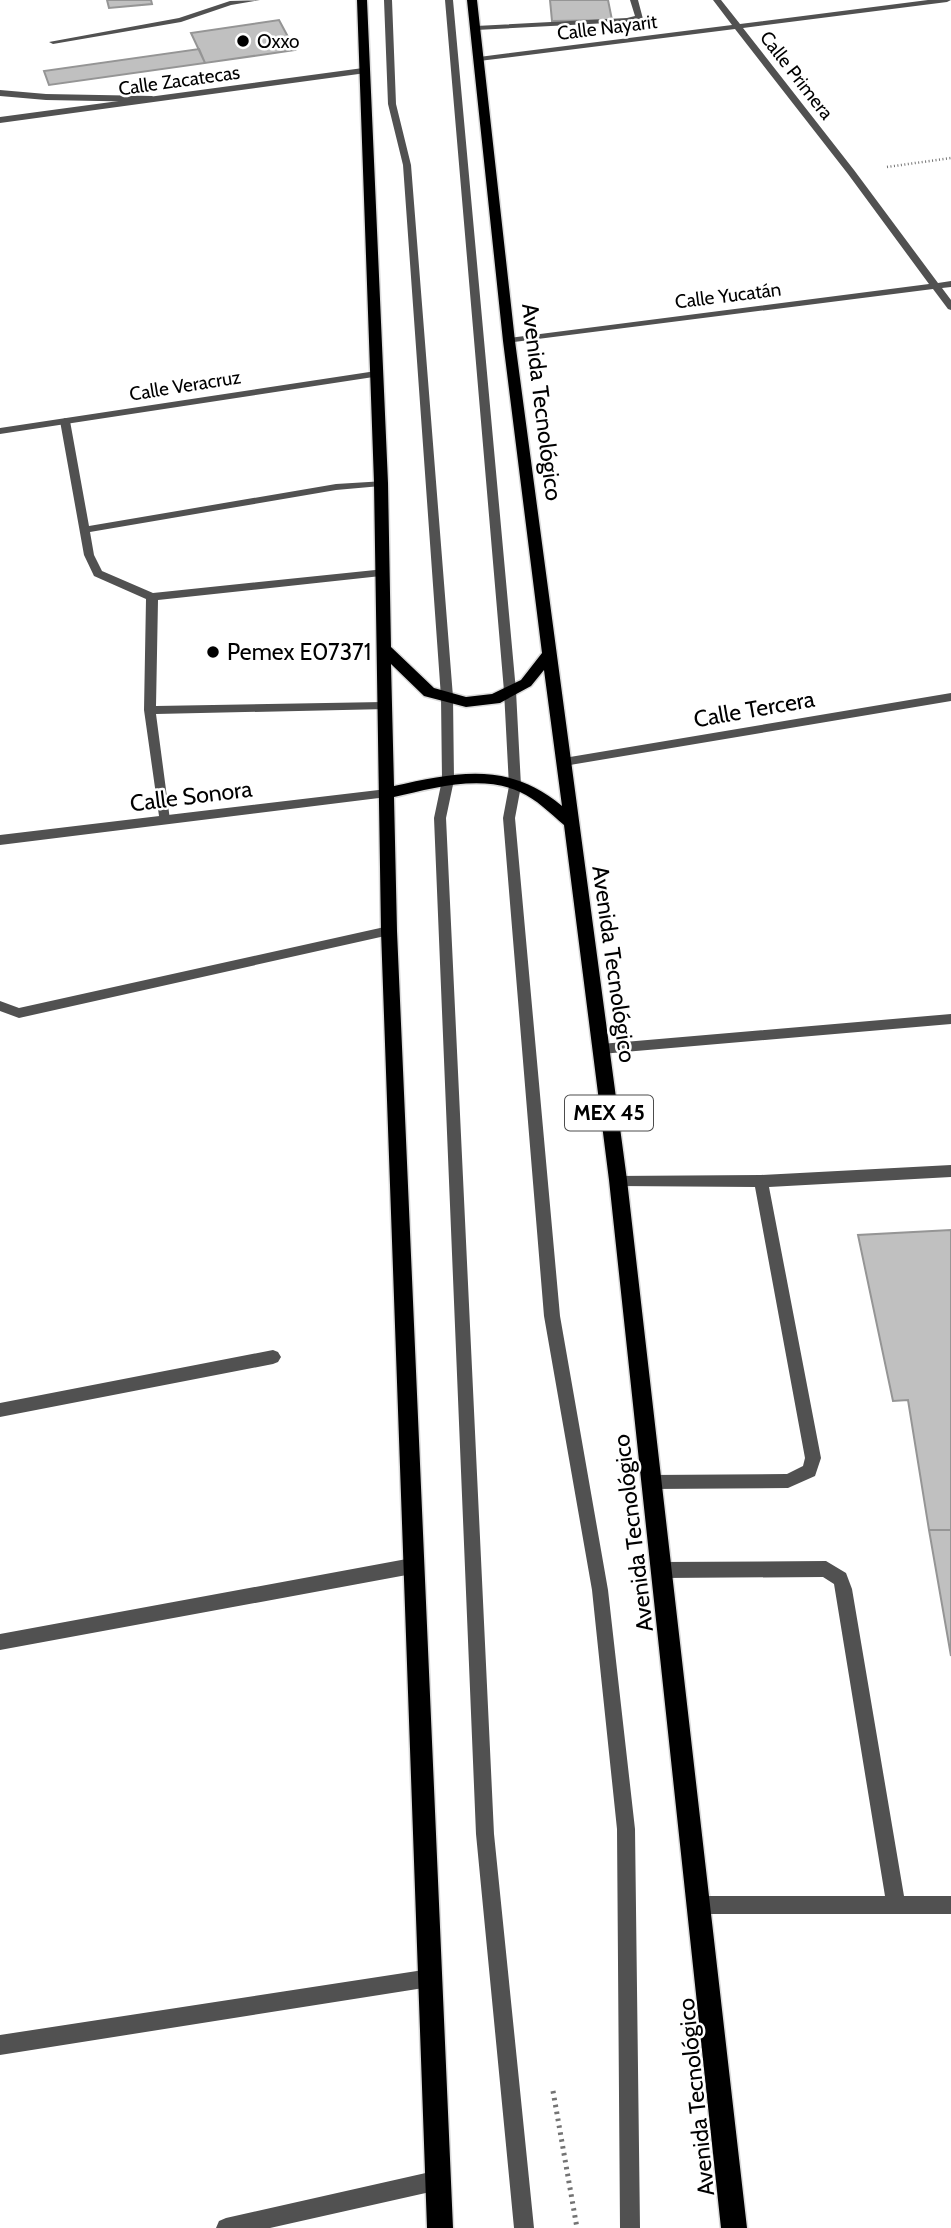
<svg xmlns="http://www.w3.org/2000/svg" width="951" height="2228" viewBox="0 0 951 2228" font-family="Cabin,sans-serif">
  <rect width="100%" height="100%" fill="#fff"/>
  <path fill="#c0c0c0" stroke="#959595" stroke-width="2" d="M107,0H151L152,4L109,8Z
    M550,0H608L612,20L552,21Z
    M279,20L295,50L205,63L191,33Z
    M199,49L205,63L49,85L44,71Z
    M951,1230V1530H929L908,1400L893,1401L858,1235Z
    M929,1530H951V1656Z"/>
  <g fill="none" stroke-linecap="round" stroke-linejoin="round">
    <defs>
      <path id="primary" d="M357,0H367L388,483L391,647L434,688L466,697L492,694L521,680L542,653L503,341L467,0H477L515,341L627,1180L747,2228H721L609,1180L564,825C550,813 536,799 520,792C481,774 434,788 394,797L397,931L453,2228H427L381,931L374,483ZM391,664L424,696L466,707L500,703L531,686L544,670L562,806C508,761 458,772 394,786Z"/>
    </defs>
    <use href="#primary" stroke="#dbdbdb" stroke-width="3"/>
    <path stroke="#737373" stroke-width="2.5" stroke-dasharray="1 2.5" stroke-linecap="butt" d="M887,167L951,158"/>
    <path stroke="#737373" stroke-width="5" stroke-dasharray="2.5 4.5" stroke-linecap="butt" d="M553,2091L577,2228"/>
    <path fill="#515151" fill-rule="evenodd" d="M260,0L231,5L181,22L53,44L49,42L179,18L230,1Z
      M384,0H392L396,104L411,165L453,697L454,780L446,818L494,1834L534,2228H514L476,1834L434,818L442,780L441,697L403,165L388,104Z
      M445,0H453L516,691L521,786L515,818L560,1316L608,1590L635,1829L640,2228H620L617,1829L592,1590L544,1316L503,818L509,786L504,691Z
      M630,0H638L643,19L627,22L476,30L472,28L476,26L627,18L635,16Z
      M0,90L46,94L152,96L156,99L152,102L46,100L0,96Z
      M65,418L70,421L89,526L336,484L385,481V485L381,486L336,490L90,532L94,555L102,571L153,593L385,569V575L381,576L158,600L156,706L383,702L389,706L387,709L156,714L170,820L164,824L160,823L144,710L146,599L94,576L84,555L60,421Z
      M389,926L396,931L394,934L19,1018L0,1011V1001L19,1008Z
      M951,1014V1024L601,1054L596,1053L594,1049L596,1045L601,1044Z
      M951,1165V1177L769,1187L821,1458L815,1476L788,1488L651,1489L645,1487L643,1482L645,1477L651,1475L787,1474L803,1466L805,1458L755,1187L618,1186L613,1184L611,1180L613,1176L761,1175Z
      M273,1350L278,1352L281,1357L278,1362L273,1364L0,1417V1403Z
      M412,1558L418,1560L420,1566L418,1572L412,1574L0,1650V1634Z
      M826,1561L846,1573L852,1589L904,1896H951V1914H700L694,1911L691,1905L694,1899L700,1896H885L834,1584L823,1577L662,1578L656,1576L654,1570L656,1564L662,1562Z
      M430,1969L437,1971L439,1978L437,1985L430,1987L0,2055V2035Z"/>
    <path fill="#515151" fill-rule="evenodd" d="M713,0H721L740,24L928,0H951L947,2L743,28L854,170L938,283L951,281V287L942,288L951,300V310L948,309L933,289L506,343L504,341L509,338L929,284L848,174L735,29L479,61L475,59L479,57L732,25Z
      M363,68L367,71L366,73L0,123V117Z
      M376,371L381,374L380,376L0,434V428Z
      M951,693V701L564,766L558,762L564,758Z
      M387,789L393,793L387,797L0,845V835Z
      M439,2170L446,2173L449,2180L446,2187L439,2190L270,2228H216L219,2221L226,2218Z"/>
    <use href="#primary" fill="#000" fill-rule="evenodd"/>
  </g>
  <g fill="#000" stroke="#fff" stroke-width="2.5">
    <circle cx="243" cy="41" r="7"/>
    <circle cx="213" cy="652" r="7"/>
  </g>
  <g text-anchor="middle" stroke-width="5" stroke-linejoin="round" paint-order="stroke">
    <g font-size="19" fill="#000" stroke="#fff">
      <text transform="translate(607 27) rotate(-7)" y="7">Calle Nayarit</text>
      <text transform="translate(797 75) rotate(52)" y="7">Calle Primera</text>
      <text transform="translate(179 80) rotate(-8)" y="7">Calle Zacatecas</text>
      <text transform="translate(728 295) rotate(-7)" y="7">Calle Yucatán</text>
      <text transform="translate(185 385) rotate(-9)" y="7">Calle Veracruz</text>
    </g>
    <g font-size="19" fill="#000" stroke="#fff" text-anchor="start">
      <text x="257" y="48">Oxxo</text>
    </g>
    <rect fill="#fff" stroke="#4c4c4c" stroke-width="2" x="565" y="1095.5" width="88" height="35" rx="5"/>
    <g font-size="21" font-weight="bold" fill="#000">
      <text x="609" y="1120">MEX 45</text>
    </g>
    <g font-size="23" fill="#000" stroke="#fff">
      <text transform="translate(542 402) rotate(83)" y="8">Avenida Tecnológico</text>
      <text transform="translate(754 709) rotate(-10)" y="8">Calle Tercera</text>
      <text transform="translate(191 796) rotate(-7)" y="8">Calle Sonora</text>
      <text transform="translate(614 964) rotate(82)" y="8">Avenida Tecnológico</text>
      <text transform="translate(633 1533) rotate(-97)" y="8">Avenida Tecnológico</text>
      <text transform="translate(696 2097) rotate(-96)" y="8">Avenida Tecnológico</text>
    </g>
    <g font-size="23" fill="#000" stroke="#fff" text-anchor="start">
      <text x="227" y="660">Pemex E07371</text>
    </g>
  </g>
</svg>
